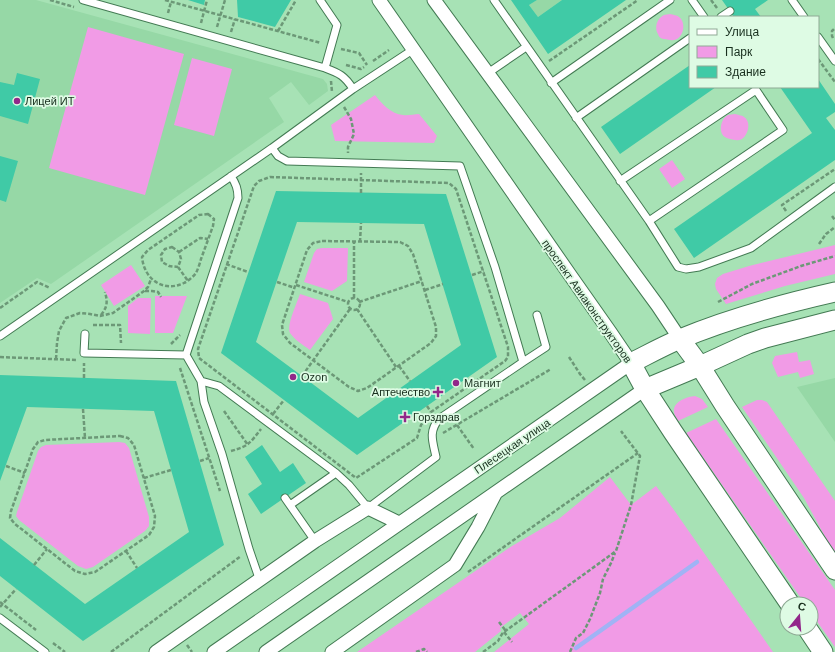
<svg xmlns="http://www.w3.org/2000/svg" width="835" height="652" viewBox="0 0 835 652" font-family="Helvetica,sans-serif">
  <rect width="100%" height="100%" fill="#a7e2b5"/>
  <path fill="#96d8a6" d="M0,0H36L323,79L327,84L328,91L309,105L291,82L269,98L284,122L51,284L37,278L0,303Z
    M537,0H562L538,17L529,5Z
    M835,378V442L797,387Z"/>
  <path fill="#f19be6" d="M670,14C673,15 677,15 679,17C686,22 684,35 677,39C673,41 669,40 665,39C662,39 659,38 658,34C654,28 657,18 664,15C665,15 669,14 670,14Z
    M88,27L184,54L145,195L49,168Z
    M192,58L232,69L214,136L174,125Z
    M375,95C382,104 391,114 403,115C408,116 414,114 419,114L437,136L434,143L335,141L331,125Z
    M735,114C737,115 742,115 744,117C751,121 749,134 742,139C738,141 734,140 730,139C726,138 724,137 722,134C719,128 722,118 728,115C730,115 733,114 735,114Z
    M672,160L685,179L672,188L659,169Z
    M835,245V274L785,286L726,304L716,289L715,284L717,278L723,274L749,266Z
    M322,248H348L347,281L332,291L304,282L314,253L317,249Z
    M131,265L145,286L114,306L101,285Z
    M300,294L328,303L333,319L310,350C303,345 295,340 290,333C286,326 297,303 300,294Z
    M155,296H187L173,333H155Z
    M138,298H151L150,334L128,333V306Z
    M797,352L799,362L810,360L814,374L800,378L798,372L778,377L772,363L775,356Z
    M695,396L702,399L708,407L678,421C677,418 674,415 674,412C673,401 687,397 695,396Z
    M757,400H762L767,402L835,501V555L804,498L742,407Z
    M716,419L835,590V647L811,613V604H805L686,433Z
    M119,442L125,443L129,448L149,517V526L145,531L93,567L86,569L78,566L19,520L16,516L17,512L38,451L41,447L46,445Z
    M610,477L631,505L656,486L674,510L773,652H494L529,624L520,613L500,628L501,631L475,652H357L512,546L560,518Z"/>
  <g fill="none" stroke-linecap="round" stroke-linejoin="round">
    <path stroke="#a0b3f5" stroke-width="4.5" d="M576,648L697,562"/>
  </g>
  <path fill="#40caa6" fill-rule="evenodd" d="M188,0H205L204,5Z
    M237,0H291L275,27L238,17Z
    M511,0H537L529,5L538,17L562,0H626L548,54Z
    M722,0H768L755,9L761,17H734Z
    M690,65V87H716L620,154L601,127Z
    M17,73L40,79L28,124L0,116V82L14,85Z
    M818,79L835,104V112L826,118L835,130V160L694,258L674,229L812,133L780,87H818Z
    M0,156L18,161L6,202L0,200Z
    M276,191L446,194L497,357L357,455L284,400L221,353ZM297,222L424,224L461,345L358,418L302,376L256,342Z
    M0,375L176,381L224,545L83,641L0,576V538L85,604L189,532L154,411L27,407L0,481Z
    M262,445L280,472L293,463L306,483L261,514L248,494L262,484L245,457Z"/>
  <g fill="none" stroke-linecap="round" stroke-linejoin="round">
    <defs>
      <path id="lane" d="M83,0L325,68C339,73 345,76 353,89
        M320,0L337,25L325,68
        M494,0L649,221L678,267L686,269L699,267L751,248L835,187
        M692,0L704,17
        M792,0L804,17
        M721,17L730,11
        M818,37L835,61
        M488,73L526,47
        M551,83L670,0
        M576,118L690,38
        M231,176C236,184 238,189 238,198L186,355L201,381L204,402L222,454L249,549L260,581
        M620,181L756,90L783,130L649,221
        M85,334L84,353L186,355
        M0,336L272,148L353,89L414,49
        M523,362L546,347L537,315
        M201,381L219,386L336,473L349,485L368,508L436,457C433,442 428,432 439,419L523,362L495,267L460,166L287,161L278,156L272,148
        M285,498L315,541
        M290,505L336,473
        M0,618L45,652"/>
      <path id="street" d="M434,0L658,306L680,339
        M156,652L315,541L368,508L399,523
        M214,652L631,363L610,332L570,275L379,0
        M266,652L645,389
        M332,652L455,565L478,527L495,494"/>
      <path id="secondary" d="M680,339L700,366L725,406L835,570
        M645,389L700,366L748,344L765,338L835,320
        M790,604L673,432L645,389L631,363C647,355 663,346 680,339C730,318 782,304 835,292
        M807,628L823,652"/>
    </defs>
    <use href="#lane" stroke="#437a53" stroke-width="9"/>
    <use href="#street" stroke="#437a53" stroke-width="15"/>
    <use href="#secondary" stroke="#437a53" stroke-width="21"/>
    <path stroke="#6c9877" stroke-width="2.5" stroke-dasharray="4 2" stroke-linecap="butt" d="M50,0L74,7
      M165,0L321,43
      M711,0L717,8
      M168,13L171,2
      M201,23L207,0
      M217,27L225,0
      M278,31L296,0
      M231,32L235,19
      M833,38L832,36V31L835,28
      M341,49L359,53L367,65
      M818,59L835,82
      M373,61L389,50
      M549,61L638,0
      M346,65L361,69L364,67
      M331,81L332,92
      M344,107L351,119L354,134L348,147V153
      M270,177L449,183L456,189L508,347V357L505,361L431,412L421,425L417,438L356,478L199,358L198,349L254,186L259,181Z
      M361,193V173
      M786,211L782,205L835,169
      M208,214L214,219L213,226C209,237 205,248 201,259C200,263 198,269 196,273C193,277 188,281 184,283C163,293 144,279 142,257L148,250L199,215Z
      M832,216L835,220
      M322,241L400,242L408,246L413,254L436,327V336L431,343L367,388L358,391L349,387L290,343L283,334L282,325L307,250L313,243Z
      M360,242L361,223
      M819,244L826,234L835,227
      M172,247L179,252L181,259L178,267L169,266L162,262L161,255L165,249Z
      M179,252L200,238L208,239
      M226,264L248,272
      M178,267L188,281
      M472,275L484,271
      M277,282L295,288
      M296,285L348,302
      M425,290L443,284
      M145,291H152L158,292L161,297
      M354,298V242
      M348 304a6 6 0 1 1 12 0a6 6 0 1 1-12 0Z
      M359,302L422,281
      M718,302L752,284L801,266L835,256
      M0,308L37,282L50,288
      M357,309L396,367
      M101,315C107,307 108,303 105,292
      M93,325H120L121,343
      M171,344L180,335
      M0,357L76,360
      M569,357L580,374L585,380
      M56,359L57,343L59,331L66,318L80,313L90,314L100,316L113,313L144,291L148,287L151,279
      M399,366L410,381
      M180,368L220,491
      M302,376L350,309
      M84,378V363
      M427,406L431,412
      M83,409L85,438
      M224,411L248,445
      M273,414L284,400
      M457,425L474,449
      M443,433L551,369
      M120,436L128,438L134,445L155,516L154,527L149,535L95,572L85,574L75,571L15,524L10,518L11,511L33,449L38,442L45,440Z
      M231,451C249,446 250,443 261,429
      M200,461L209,458
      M6,466L25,473
      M144,478L171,470
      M126,551L137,568
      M34,565L47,549
      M468,572L638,453
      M0,602L36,630
      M0,607L16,589
      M499,622L506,631
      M504,632L512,642
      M53,643L65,652
      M187,645L192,652
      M111,652L241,556
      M416,652L424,649L427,652
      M483,652L498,641L502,634L504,632L612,554L616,551L631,505L640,456L621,431
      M570,652L576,638L583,633L590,619L600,593L603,579L611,563L615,553"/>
    <use href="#lane" stroke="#fff" stroke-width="7"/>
    <use href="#street" stroke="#fff" stroke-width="13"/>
    <use href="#secondary" stroke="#fff" stroke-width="19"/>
  </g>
  <g fill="#92278a" stroke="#defbe4" stroke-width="1.5">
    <circle cx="17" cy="101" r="4"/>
    <circle cx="293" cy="377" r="4"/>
    <circle cx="456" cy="383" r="4"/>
    <path d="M436 386h4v4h4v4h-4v4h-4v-4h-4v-4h4z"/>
    <path d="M403 411h4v4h4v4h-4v4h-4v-4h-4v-4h4z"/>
  </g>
  <g text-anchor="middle" stroke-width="3.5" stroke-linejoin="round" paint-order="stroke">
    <g font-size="11" fill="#182f1e" stroke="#defbe4" text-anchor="start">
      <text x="25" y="105">Лицей ИТ</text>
      <text x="301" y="381">Ozon</text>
      <text x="464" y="387">Магнит</text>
      <text x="430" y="396" text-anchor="end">Аптечество</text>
      <text x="413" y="421">Горздрав</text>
    </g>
    <g font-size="11" fill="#182f1e" stroke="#defbe4">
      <text transform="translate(587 301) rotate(55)" y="4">проспект Авиаконструкторов</text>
      <text transform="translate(512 446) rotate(-34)" y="4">Плесецкая улица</text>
    </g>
  </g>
  <rect x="689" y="16" width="130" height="72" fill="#defbe4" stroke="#8fa995"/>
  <rect x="697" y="29" width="20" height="6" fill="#ffffff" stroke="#8fa995"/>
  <text x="725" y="36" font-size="12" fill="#182f1e">Улица</text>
  <rect x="697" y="46" width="20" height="12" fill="#f19be6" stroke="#8fa995"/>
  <text x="725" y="56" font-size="12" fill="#182f1e">Парк</text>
  <rect x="697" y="66" width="20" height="12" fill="#40caa6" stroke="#8fa995"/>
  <text x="725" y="76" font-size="12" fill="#182f1e">Здание</text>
  <g transform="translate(799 616) rotate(17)"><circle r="19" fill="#defbe4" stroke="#8fa995"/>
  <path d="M0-3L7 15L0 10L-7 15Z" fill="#92278a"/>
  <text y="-6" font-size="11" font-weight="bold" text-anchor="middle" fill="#182f1e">С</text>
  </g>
</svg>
